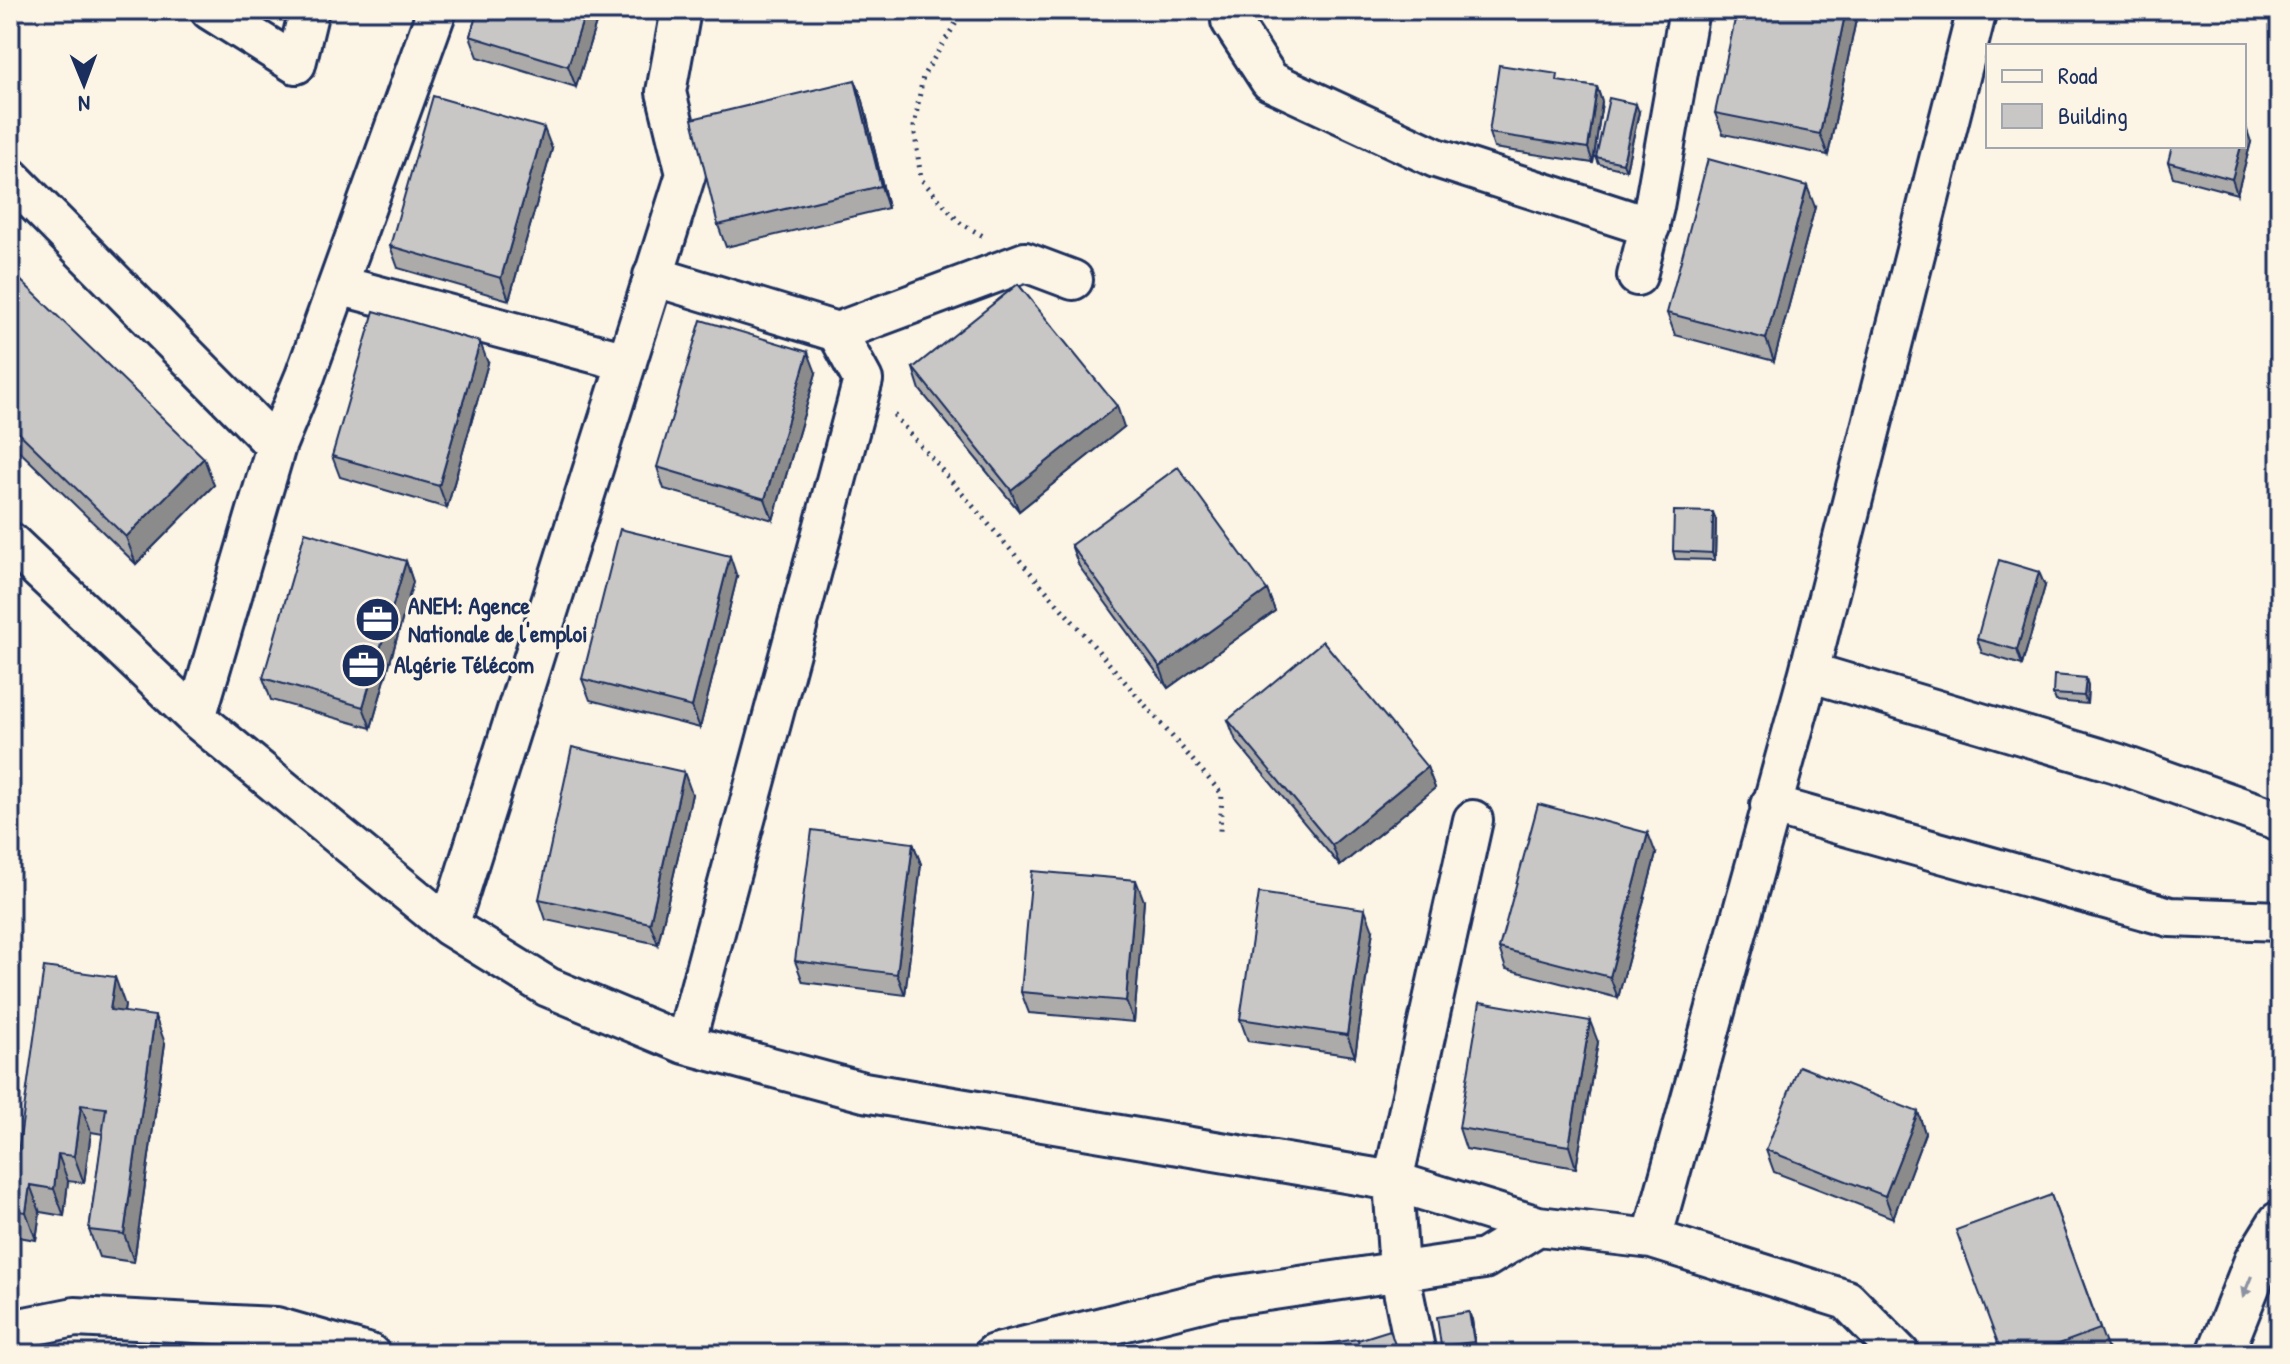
<svg xmlns="http://www.w3.org/2000/svg" width="2290" height="1364" viewBox="0 0 2290 1364" font-family="'Patrick Hand',sans-serif">
  <rect width="100%" height="100%" fill="#fcf5e5"/>
  <filter id="ink" filterUnits="userSpaceOnUse"><feTurbulence type="fractalNoise" baseFrequency=".0125" numOctaves="2"/><feDisplacementMap in="SourceGraphic" scale="16" xChannelSelector="R" yChannelSelector="G"/><feConvolveMatrix kernelMatrix="1 2 1 2 8 2 1 2 1" color-interpolation-filters="sRGB"/></filter>
  <g filter="url(#ink)">
    <g fill="none" stroke-linecap="round" stroke-linejoin="round">
      <defs>
        <path id="street" d="M210,10L296,64L309,10
          M1233,10L1231,21L1270,81L1436,158L1650,227
          M10,177L276,446
          M653,276L837,332L863,380L685,1044
          M1637,276L1654,207L1689,10
          M338,285L627,362
          M837,332L1025,262L1073,280
          M10,542L196,718L449,926L548,987L685,1044L864,1092L1393,1181L1538,1226L1652,1239L1847,1300L1900,1354
          M1809,672L2116,763L2280,821
          M196,718L276,446L305,376L437,10
          M1770,805L2170,917L2280,921
          M449,926L686,174L666,92L681,10
          M1652,1239L1809,672L1977,10
          M10,1330L75,1317L276,1327L370,1354
          M994,1354L1218,1298L1484,1259L1538,1226
          M1416,1354L1399,1271L1393,1181L1473,820"/>
        <path id="secondary" d="M2220,1354L2257,1261L2280,1224"/>
      </defs>
      <use href="#street" stroke="#1b2f5e" stroke-width="44"/>
      <use href="#secondary" stroke="#1b2f5e" stroke-width="50"/>
      <path stroke="#1b2f5e" stroke-width="5" stroke-dasharray="2 6" stroke-linecap="butt" d="M964,10L923,76L914,127L921,179L959,222L983,236
        M894,415L1222,794L1220,831"/>
      <use href="#street" stroke="#fcf5e5" stroke-width="38"/>
      <use href="#secondary" stroke="#fcf5e5" stroke-width="44"/>
    </g>
    <path fill="#acabaa" stroke="#1b2f5e" stroke-width="2" d="M478,10H600L576,87L478,57L470,36Z
      M1858,10L1828,155L1723,134L1715,113Z
      M855,80L863,101L888,208L726,247L718,225Z
      M1561,82L1597,87L1602,102L1593,163L1494,148L1489,133Z
      M1639,112L1626,170L1599,164L1596,157Z
      M2251,142L2237,194L2173,177L2168,162Z
      M552,149L509,300L398,268L390,246Z
      M1815,207L1774,361L1675,335L1667,313Z
      M10,270L214,485L136,564L10,442Z
      M488,363L447,508L340,477L332,456Z
      M913,368L1124,427L1019,511L920,390Z
      M816,373L773,520L664,489L657,467Z
      M1716,520L1715,560L1675,559L1673,551Z
      M1071,545L1267,590L1275,611L1168,688L1079,566Z
      M406,561L413,582L371,728L271,700L263,678Z
      M737,577L700,728L590,700L582,679Z
      M2045,586L2022,665L1982,653L1977,639Z
      M2088,685L2087,704L2056,701L2053,694Z
      M1228,720L1427,767L1435,788L1340,866L1236,741Z
      M692,794L658,944L546,920L539,899Z
      M913,843L921,864L905,995L803,982L795,961Z
      M1656,854L1618,998L1506,969L1499,948Z
      M1144,901L1134,1022L1029,1013L1021,992Z
      M1373,930L1355,1056L1248,1041L1240,1019Z
      M125,1005L124,1012L165,1043L134,1262L99,1257L89,1230L103,1134L91,1132L84,1183L68,1181L64,1216L40,1212L36,1240L19,1237L10,1212V1205Z
      M1598,1042L1576,1168L1466,1149L1459,1128Z
      M1918,1112L1925,1133L1893,1218L1774,1172L1766,1150Z
      M2051,1195L2108,1350L2098,1354H2002Z
      M1472,1320L1476,1349L1444,1354L1441,1346Z"/>
    <path fill="#8c8b8b" stroke="#1b2f5e" stroke-width="2" d="M586,10H600L576,87L568,66Z
      M1846,10H1858L1828,155L1820,134Z
      M855,80L863,101L888,208L881,186Z
      M1597,87L1602,102L1593,163L1588,148Z
      M1636,104L1639,112L1626,170L1623,163Z
      M2246,127L2251,142L2237,194L2232,179L2241,146H2244V135Z
      M544,128L552,149L509,300L501,278Z
      M1807,186L1815,207L1774,361L1766,339Z
      M480,342L488,363L447,508L439,486Z
      M808,352L816,373L773,520L765,499Z
      M1117,406L1124,427L1019,511L1011,490Z
      M204,458L214,485L136,564L126,537Z
      M1713,512L1716,520L1715,560L1712,553Z
      M730,556L737,577L700,728L692,707Z
      M406,561L413,582L371,728L363,707Z
      M2039,572L2045,586L2022,665L2017,650Z
      M1267,590L1275,611L1168,688L1160,667Z
      M2086,678L2088,685L2087,704L2084,696Z
      M1427,767L1435,788L1340,866L1332,845Z
      M684,772L692,794L658,944L650,923Z
      M1648,833L1656,854L1618,998L1610,977Z
      M913,843L921,864L905,995L897,974Z
      M1136,880L1144,901L1134,1022L1126,1001Z
      M1365,909L1373,930L1355,1056L1347,1035Z
      M115,977L125,1005L120,1037L110,1010Z
      M155,1016L165,1043L134,1262L124,1234Z
      M1590,1021L1598,1042L1576,1168L1569,1146Z
      M81,1105L91,1132L84,1183L74,1156Z
      M1918,1112L1925,1133L1893,1218L1885,1196Z
      M58,1154L68,1181L64,1216L54,1189Z
      M30,1185L40,1212L36,1240L26,1212Z
      M1469,1312L1472,1320L1476,1349L1474,1342Z"/>
    <path fill="#c8c7c6" stroke="#1b2f5e" stroke-width="2" d="M478,10H586L568,66L470,36Z
      M1737,10H1846L1820,134L1715,113Z
      M1499,65L1558,74L1557,81L1597,87L1588,148L1489,133Z
      M855,80L881,186L718,225L692,119Z
      M433,96L544,128L501,278L390,246Z
      M1609,98L1636,104L1623,163L1596,157Z
      M2172,146H2241L2232,179L2168,162Z
      M1708,159L1807,186L1766,339L1667,313Z
      M10,270L204,458L126,537L10,424Z
      M1018,284L1117,406L1011,490L913,368Z
      M374,311L480,342L439,486L332,456Z
      M701,320L808,352L765,499L657,467Z
      M1178,467L1267,590L1160,667L1071,545Z
      M1674,511L1713,512L1712,553L1673,551Z
      M620,529L730,556L692,707L582,679Z
      M305,532L406,561L363,707L263,678Z
      M1999,560L2039,572L2017,650L1977,639Z
      M1323,641L1427,767L1332,845L1228,720Z
      M2054,675L2086,678L2084,696L2053,694Z
      M572,747L684,772L650,923L539,899Z
      M1538,804L1648,833L1610,977L1499,948Z
      M812,830L913,843L897,974L795,961Z
      M1032,871L1136,880L1126,1001L1021,992Z
      M1259,893L1365,909L1347,1035L1240,1019Z
      M44,967L115,977L110,1010L155,1016L124,1234L89,1230L106,1108L81,1105L74,1156L58,1154L54,1189L30,1185L26,1212L10,1210Z
      M1480,1002L1590,1021L1569,1146L1459,1128Z
      M1799,1066L1918,1112L1885,1196L1766,1150Z
      M2051,1195L2100,1329L2032,1354H2002L1956,1230Z
      M1469,1312L1474,1342L1441,1346L1437,1317Z
      M1390,1330L1398,1354H1361L1358,1340Z
      M1358,1339L1360,1354H1260Z
      M1244,1351V1354H1224Z"/>
    <defs><path id="oneway-solid" d="M-6-.8H1V-3.2L6.5 0L1 3.2V.8H-6Z" transform="scale(2)"/></defs>
    <use fill="#8c92a2" href="#oneway-solid" transform="translate(2247 1287) rotate(112)"/>
  </g>
  <defs>
    <symbol id="office-disc" viewBox="-11 -11 22 22"><circle r="9.5" fill="#1b2f5e" stroke="#fcf5e5"/><path d="M-6-3h4V-5.5h4V-3h4V5H-6ZM-1-4.5V-3h2v-1.5ZM-6 0V1H6V0Z" fill="#fff"/></symbol>
  </defs>
  <g fill-rule="evenodd">
    <use href="#office-disc" x="352" y="594" width="51" height="51"/>
    <use href="#office-disc" x="338" y="640" width="51" height="51"/>
  </g>
  <g text-anchor="middle" stroke-width="6" stroke-linejoin="round" paint-order="stroke">
    <g font-size="24" font-weight="bold" fill="#1b2f5e" stroke="#fcf5e5" text-anchor="start">
      <text x="408" y="614">ANEM: Agence<tspan x="408" dy="28">Nationale de l'emploi</tspan></text>
      <text x="394" y="673">Algérie Télécom</text>
    </g>
  </g>
  <rect width="2290" height="1364" fill="none" stroke="#fcf5e5" stroke-width="40"/>
  <rect x="20" y="20" width="2250" height="1324" fill="none" stroke="#1b2f5e" stroke-width="3" filter="url(#ink)"/>
  <rect x="1986" y="44" width="260" height="104" fill="#fcf5e5" stroke="#a2a6af" stroke-width="2"/>
  <rect x="2002" y="70" width="40" height="12" fill="#fcf5e5" stroke="#a2a6af" stroke-width="2"/>
  <text x="2058" y="84" font-size="24" fill="#1b2f5e">Road</text>
  <rect x="2002" y="104" width="40" height="24" fill="#c8c7c6" stroke="#a2a6af" stroke-width="2"/>
  <text x="2058" y="124" font-size="24" fill="#1b2f5e">Building</text>
  <g transform="translate(84 84) rotate(179)" stroke="#fcf5e5" stroke-width="6" paint-order="stroke">
  <path d="M0-6L14 30L0 20L-14 30Z" fill="#1b2f5e"/>
  <text y="-12" font-size="22" font-weight="bold" text-anchor="middle" fill="#1b2f5e">N</text>
  </g>
</svg>
